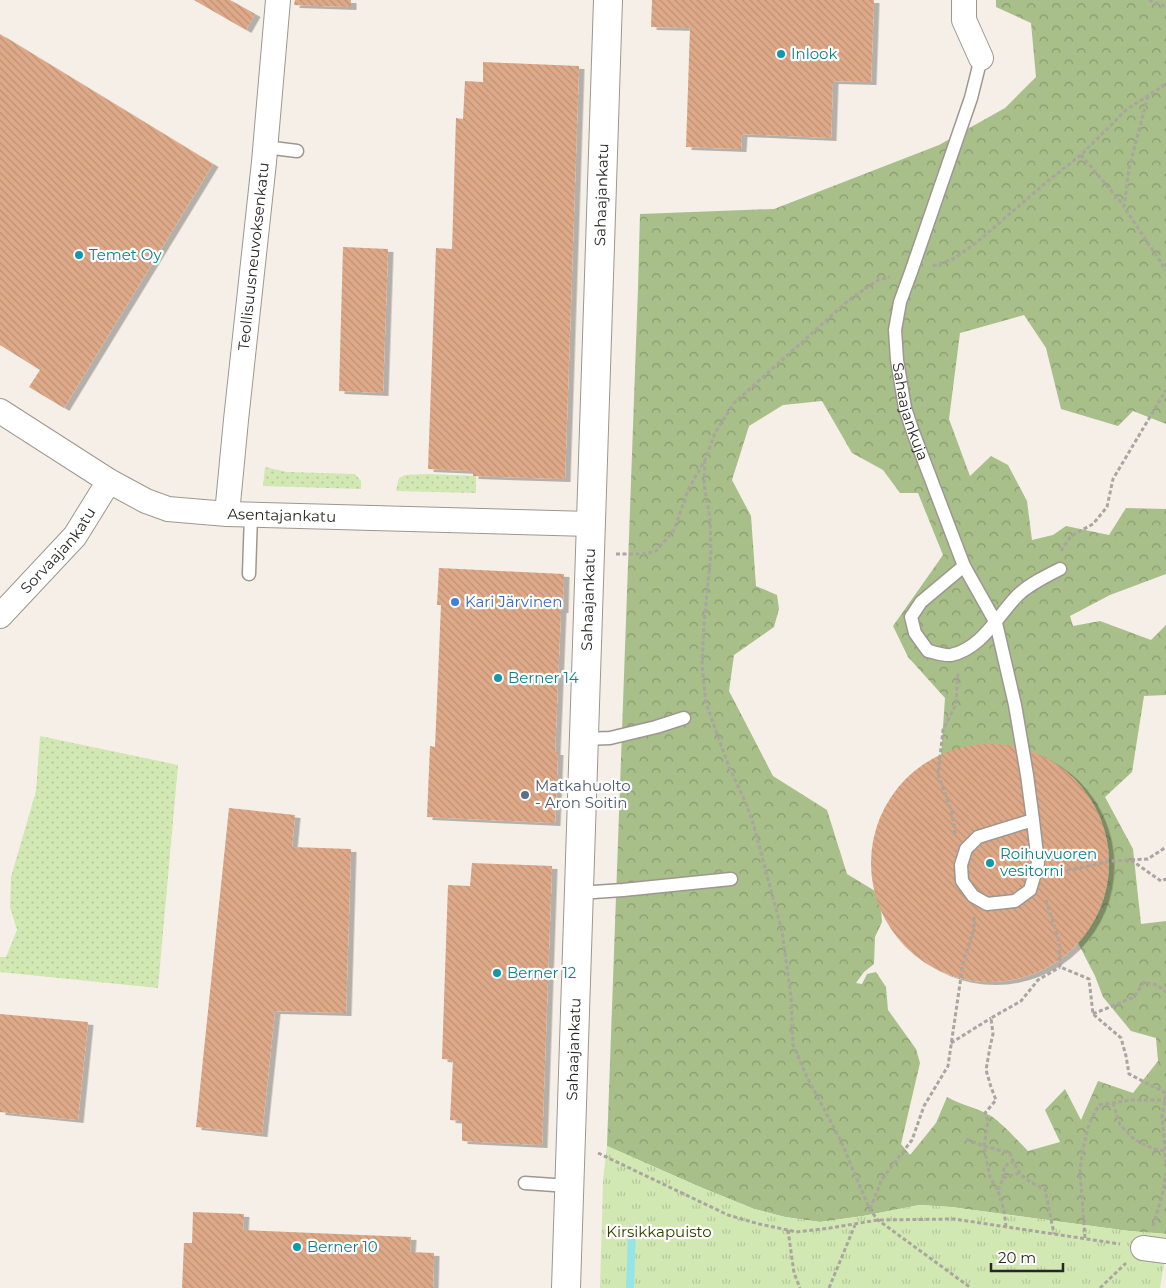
<svg xmlns="http://www.w3.org/2000/svg" width="1166" height="1288" viewBox="0 0 1166 1288" font-family="Montserrat,sans-serif">
  <defs>
    <pattern id="grass-dots" width="8" height="8" patternUnits="userSpaceOnUse" patternTransform="scale(1.25)"><rect width="8" height="8" fill="#d2e8b3"/><path d="M2 2h.1M6 6h.1" fill="none" stroke="#b4c79a" stroke-width="1.8" stroke-linecap="round"/></pattern>
    <pattern id="forest-crowns" width="20" height="18" patternUnits="userSpaceOnUse" patternTransform="scale(1.25)"><rect width="20" height="18" fill="#a8bf89"/><path d="M2 6a3 3 0 1 1 6 0M12 15a3 3 0 1 1 6 0" fill="none" stroke="#899b70"/></pattern>
    <pattern id="park-tufts" width="24" height="20" patternUnits="userSpaceOnUse" patternTransform="scale(1.25)"><rect width="24" height="20" fill="#d2e8b3"/><path d="M3 7l-1-3M5 7V3M7 7l1-3M15 17l-1-3M17 17v-4M19 17l1-3" fill="none" stroke="#b4c79a"/></pattern>
    <pattern id="building-back-hatch" width="6" height="6" patternUnits="userSpaceOnUse" patternTransform="scale(1.25)"><rect width="6" height="6" fill="#dea988"/><path d="M-1 5l2 2M0 0l6 6M5-1l2 2" fill="none" stroke="#be9175"/></pattern>
    <filter id="shadow"><feDropShadow dx="5.5" dy="3" stdDeviation="0" flood-color="#0004"/></filter>
  </defs>
  <rect width="100%" height="100%" fill="#f5efe7"/>
  <path fill="url(#grass-dots)" d="M265,467L287,472L355,474L361,481V489L263,486Z
    M428,474L476,476V493L396,491L399,478L405,475Z
    M40,736L178,765L158,988L0,972V957H6L17,930L10,907L11,877L36,791Z"/>
  <path fill="url(#forest-crowns)" fill-rule="evenodd" d="M996,0H1166V424L1133,411L1118,426L1061,409L1046,348L1024,315L960,333L949,419L970,476L991,456L1008,465L1027,501L1032,540L1053,535L1066,526L1109,535L1126,508L1166,509V574L1110,595L1070,616L1073,626L1100,621L1151,640L1166,625V695L1144,696L1132,772L1105,797L1133,849L1141,924L1166,921V1234L1129,1231L951,1207L920,1205L863,1216L820,1222L785,1217L754,1209L700,1187L607,1146L638,288L640,214L774,209L939,145L1005,108L1036,77L1031,23L996,7ZM822,401L852,453L883,470L900,493H918L943,555L893,626L908,657L945,698L941,756L929,824L927,871L942,914L1014,916L1061,910L1095,976L1103,997L1131,1031L1156,1038L1158,1061L1133,1093L1098,1081L1081,1120L1065,1089L1045,1110L1060,1142L1028,1151C1017,1140 1003,1124 991,1116C978,1108 961,1105 947,1097L936,1123L910,1155L901,1144L920,1063L916,1049L888,1010L886,987L876,972L867,974L862,984L856,983L864,972L874,964L875,937L882,922L880,894L847,874L827,810L773,776L729,691L734,655L774,627L779,609L777,595L756,586L751,516L732,480L749,426L783,405Z"/>
  <path fill="url(#park-tufts)" d="M607,1146L700,1187L754,1209L785,1217L820,1222L863,1216L919,1205L951,1207L1129,1231L1166,1234V1254L1160,1288H600L603,1180Z"/>
  <g fill="none" stroke-linecap="round" stroke-linejoin="round">
    <path stroke="#95e4e8" stroke-width="8" d="M630,1288L632,1230"/>
  </g>
  <path fill="url(#building-back-hatch)" filter="url(#shadow)" d="M194,0H230L255,14L246,30Z
    M295,0H351V7L294,5Z
    M652,0H874L871,82L833,81L831,138L742,134L741,149L686,147L690,28L651,27Z
    M0,34L213,164L64,408L29,387L40,370L0,345Z
    M483,62L579,66L565,479L473,476V471L428,469L436,248L452,249L456,118L463,119L465,81L483,82Z
    M343,247L388,249L383,393L339,391Z
    M439,568L564,574L563,610H561L555,752H558L555,823L427,817L430,746L435,747L441,605H437Z
    M871 863a119 119 0 1 1 238 0a119 119 0 1 1-238 0Z
    M229,808L295,815L292,847L351,849L346,1013L275,1011L262,1134L196,1127Z
    M472,863L552,866L542,1145L462,1141V1121L450,1120L453,1060L442,1059L448,885L470,886Z
    M0,1014L88,1022L78,1120L0,1112Z
    M193,1212L244,1214L243,1230L411,1237L410,1252L434,1253L433,1288H182L184,1243H192Z"/>
  <g fill="none" stroke-linecap="round" stroke-linejoin="round">
    <defs>
      <g id="service">
        <path id="s1" d="M981,58L971,98L911,272L900,302L895,330L897,360L905,408L913,432L964,566L996,623L1015,705L1027,775L1033,820L1034,829L1038,863L1030,890L1015,901L987,904L973,896L962,881L961,865L966,849L978,837L1033,820"/>
        <path d="M265,147L297,151"/>
        <path d="M964,566L921,602L911,617L915,633L928,651C934,652 944,656 951,655C981,649 997,617 1017,596C1028,585 1046,576 1060,569"/>
        <path d="M249,574L251,515"/>
        <path d="M584,739L610,738L656,727L684,718"/>
        <path d="M579,893L623,890L731,879"/>
        <path d="M525,1183L569,1186"/>
      </g>
      <g id="minor">
        <path d="M964,0V20L981,58"/>
        <path id="s2" d="M0,411L109,481L146,501L168,509L227,514L590,524"/>
        <path id="s3" d="M227,514L236,420L264,162L278,0"/>
        <path id="s4" d="M0,616L75,536L109,481"/>
        <path d="M1143,1248L1166,1251"/>
      </g>
      <g id="secondary">
        <path id="s5" d="M566,1288L608,0"/>
      </g>
    </defs>
    <use href="#service" stroke="#9d9790" stroke-width="15"/>
    <use href="#minor" stroke="#9d9790" stroke-width="26"/>
    <use href="#secondary" stroke="#9d9790" stroke-width="30"/>
    <path stroke="#aaa59f" stroke-width="3" stroke-dasharray="4 2.5" stroke-linecap="butt" d="M1149,0L1166,7
      M1148,96L1129,168L1124,207L1166,270
      M1081,155L1124,206
      M933,266L953,259L976,243L1049,180L1081,155L1126,110L1166,84
      M705,460L704,484L710,518L711,552L704,624L702,665L706,703L729,767L745,801L753,823L782,931L791,997L793,1045L807,1077L840,1139L870,1210L878,1220L971,1288
      M1061,551L1071,536L1093,524L1107,507L1113,479L1166,390
      M616,554H643L656,551L674,530L688,490L705,460L715,433L734,403L849,300L878,280L890,277
      M955,834L952,813L938,774L943,730L956,704L958,672
      M1131,860L1161,881L1166,879
      M1054,870L1075,869L1111,861L1148,859L1166,847
      M1046,900L1059,941L1060,967L1089,979L1093,1014L1121,1038L1126,1056L1129,1074L1166,1093
      M1093,1014L1134,997L1144,982L1157,985L1166,992
      M951,1043L991,1018
      M1166,1095L1162,1115L1166,1164
      M1113,1103L1120,1125L1135,1140L1154,1149L1166,1151
      M966,1139L984,1146L1010,1153C1018,1175 1024,1180 1045,1189L1054,1234
      M598,1153L728,1215L759,1224L788,1230L796,1232L830,1228L878,1220L954,1219L1120,1244
      M1003,1178L1019,1173
      M998,1190L1003,1178L1004,1166L1013,1162
      M870,1209L882,1179L912,1140L924,1106L948,1066L963,963L974,929V917
      M1153,1226L1162,1196L1166,1173
      M1006,1227L1004,1210L998,1191L990,1177L986,1157L984,1146L988,1121L985,1113L996,1100L991,1087L986,1070L990,1047L993,1034L991,1018L1021,1001L1038,980L1060,967
      M788,1230L794,1273L800,1288
      M1085,1238L1080,1170L1083,1149L1089,1124L1099,1105L1132,1100H1165
      M829,1288L855,1225
      M1100,1288L1126,1263"/>
    <use href="#service" stroke="#fff" stroke-width="12"/>
    <use href="#minor" stroke="#fff" stroke-width="24"/>
    <use href="#secondary" stroke="#fff" stroke-width="28"/>
  </g>
  <g fill="#0f9aa8" stroke="#fefdfb" stroke-width="2">
    <circle cx="781" cy="54" r="5"/>
    <circle cx="79" cy="255" r="5"/>
    <circle cx="498" cy="678" r="5"/>
    <circle cx="990" cy="863" r="5"/>
    <circle cx="497" cy="973" r="5"/>
    <circle cx="297" cy="1247" r="5"/>
  </g>
  <circle fill="#3f7fe0" stroke="#fefdfb" stroke-width="2" cx="455" cy="602" r="5"/>
  <circle fill="#5c6f8a" stroke="#fefdfb" stroke-width="2" cx="525" cy="795" r="5"/>
  <g text-anchor="middle" stroke-width="4.5" stroke-linejoin="round" paint-order="stroke">
    <g font-size="15" fill="#0d838f" stroke="#fefdfb" text-anchor="start">
      <text x="791" y="59">Inlook</text>
      <text x="89" y="260">Temet Oy</text>
      <text x="508" y="683">Berner 14</text>
      <text x="1000" y="859">Roihuvuoren<tspan x="1000" dy="17">vesitorni</tspan></text>
      <text x="507" y="978">Berner 12</text>
      <text x="307" y="1252">Berner 10</text>
    </g>
    <g font-size="15" fill="#292724" stroke="#fefdfb">
      <text dy="5" stroke="none"><textPath href="#s5" startOffset="1094">Sahaajankatu</textPath></text>
      <text dy="5" stroke="none"><textPath href="#s3" startOffset="259">Teollisuusneuvoksenkatu</textPath></text>
      <text dy="5" stroke="none"><textPath href="#s1" startOffset="369">Sahaajankuja</textPath></text>
      <text dy="5" stroke="none"><textPath href="#s2" startOffset="309">Asentajankatu</textPath></text>
      <text dy="5" stroke="none"><textPath href="#s4" startOffset="88">Sorvaajankatu</textPath></text>
      <text dy="5" stroke="none"><textPath href="#s5" startOffset="689">Sahaajankatu</textPath></text>
      <text dy="5" stroke="none"><textPath href="#s5" startOffset="239">Sahaajankatu</textPath></text>
    </g>
    <g font-size="15" fill="#366cbe" stroke="#fefdfb" text-anchor="start">
      <text x="465" y="607">Kari Järvinen</text>
    </g>
    <g font-size="15" fill="#4e5e75" stroke="#fefdfb" text-anchor="start">
      <text x="535" y="791">Matkahuolto<tspan x="535" dy="17">- Aron Soitin</tspan></text>
    </g>
    <g font-size="15" fill="#2e4103" stroke="#fefdfb">
      <text x="659" y="1237">Kirsikkapuisto</text>
    </g>
  </g>
  <path d="M991 1263v8h72v-8" fill="none" stroke="#292724" stroke-width="2.5"/>
  <text x="998" y="1263" font-size="15" fill="#292724" stroke="#fefdfb" stroke-width="4" paint-order="stroke">20 m</text>
</svg>
